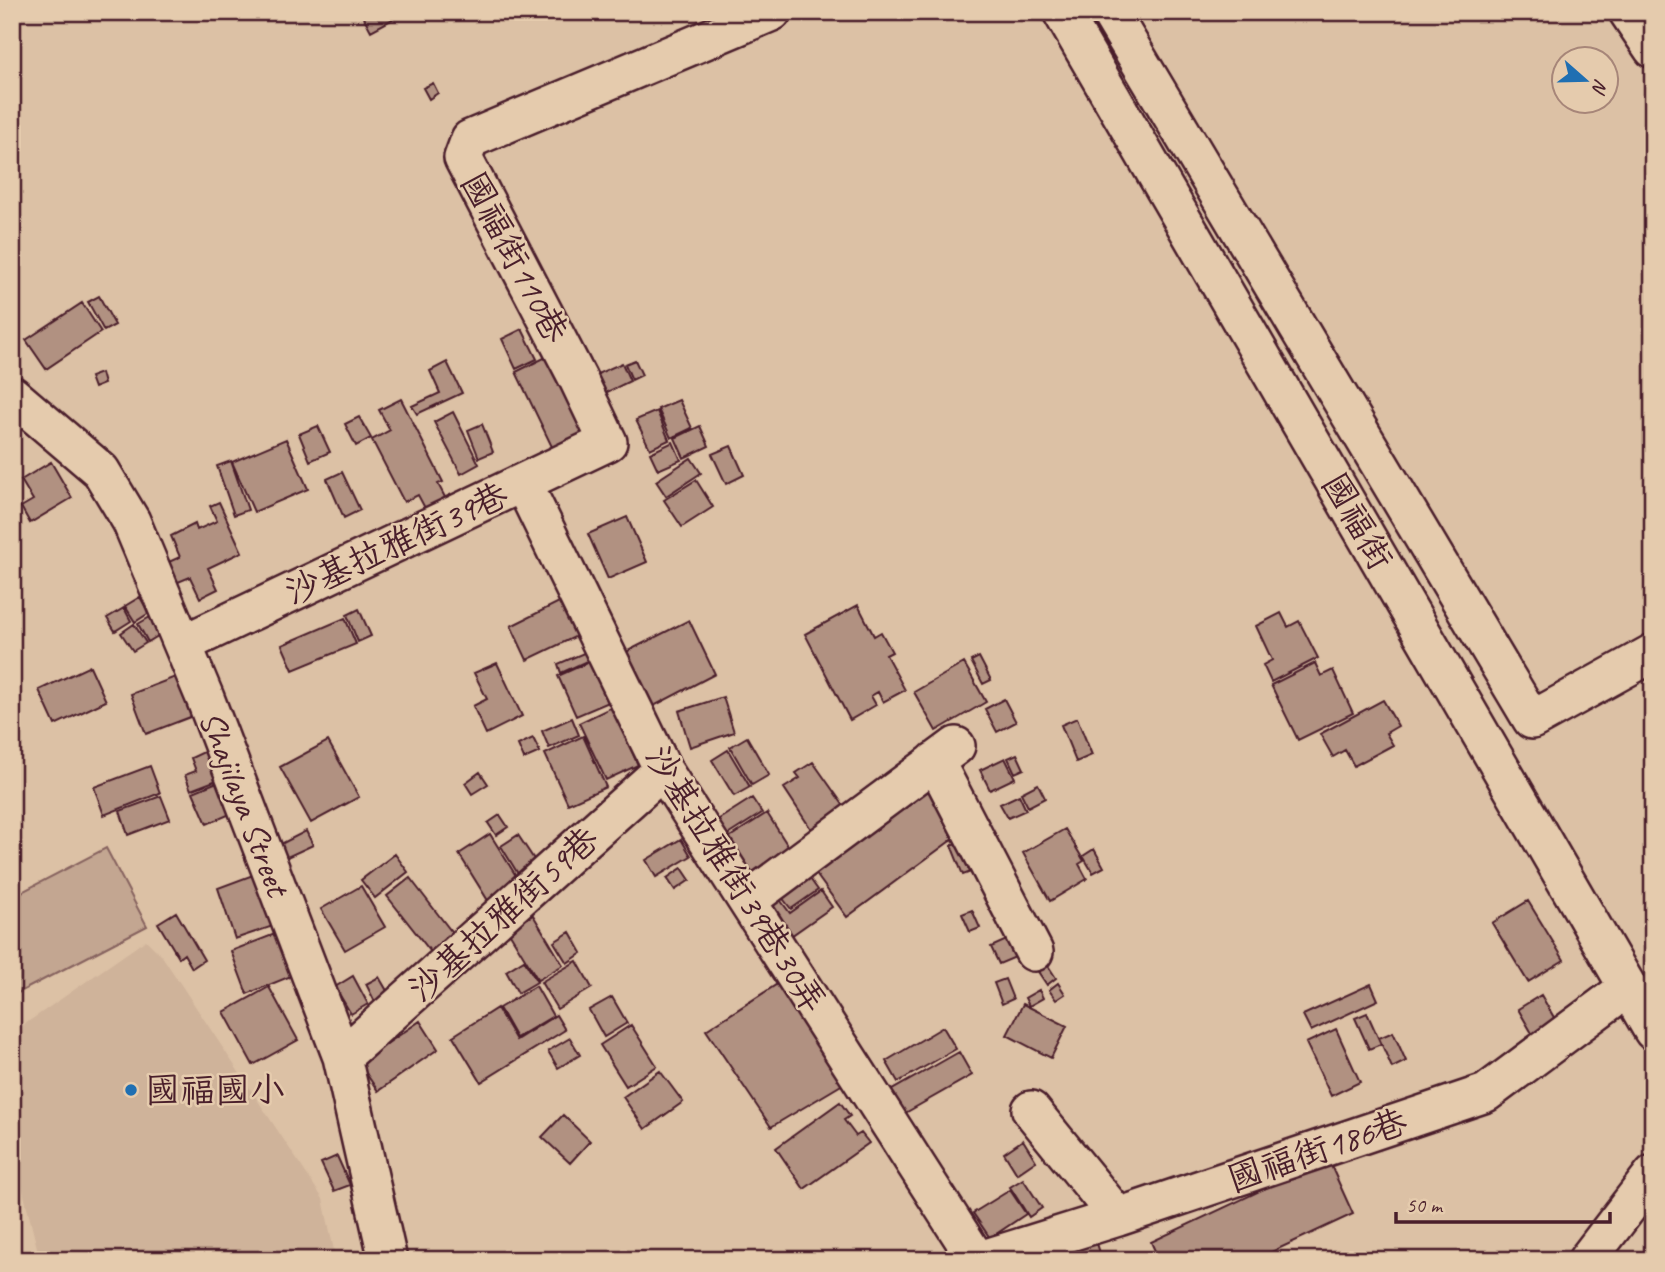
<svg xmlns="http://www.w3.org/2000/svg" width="1665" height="1272" viewBox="0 0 1665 1272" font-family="Caveat,'LXGW WenKai TC',sans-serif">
  <rect width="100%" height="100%" fill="#dcc1a5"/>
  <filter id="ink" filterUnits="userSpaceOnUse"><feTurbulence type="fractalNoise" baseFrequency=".0143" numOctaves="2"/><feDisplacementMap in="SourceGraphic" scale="14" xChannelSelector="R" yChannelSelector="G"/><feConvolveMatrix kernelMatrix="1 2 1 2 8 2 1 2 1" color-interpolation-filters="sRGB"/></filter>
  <g filter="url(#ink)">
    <path fill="#cfb39a" d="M146,940L162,956L323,1199L336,1260H40L12,1146V1033Z"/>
    <path fill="#c3a691" stroke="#86625e" stroke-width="2" d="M106,848L147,926L12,996V897Z"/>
    <path fill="#b19181" stroke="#4a1f2b" stroke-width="2" d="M361,12H406L371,31Z
      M433,83L438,93L429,99L423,88Z
      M99,296L115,325L104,331L88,302Z
      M82,303L101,332L46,369L26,340Z
      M522,329L537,359L516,369L502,339Z
      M558,351L597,430L554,451L516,372Z
      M635,360L642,375L632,380L625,364Z
      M447,362L462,393L417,414L412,406L440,393L430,371Z
      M622,363L630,381L597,397L588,378Z
      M101,373L104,384L94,388L90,377Z
      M401,399L443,482L438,484L447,501L427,512L418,495L404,502L372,440L390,430L379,410Z
      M679,400L692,428L671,438L658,409Z
      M657,411L669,440L650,449L636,420Z
      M453,412L479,464L461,474L434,422Z
      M359,417L371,438L356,446L345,424Z
      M482,424L493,452L479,458L468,430Z
      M318,426L330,452L310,461L299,434Z
      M700,426L709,446L684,458L675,438Z
      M286,439L308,489L254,512L232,462Z
      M673,442L681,460L658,470L650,453Z
      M731,446L744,475L726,484L712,454Z
      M691,458L701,473L666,496L656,481Z
      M231,461L248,510L234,515L217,466Z
      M51,462L72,498L30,523L21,507L33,500L21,480Z
      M342,472L360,510L344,518L327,479Z
      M696,480L713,507L682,527L664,500Z
      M219,502L242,552L208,568L218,589L200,598L190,577L171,585L162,565L180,557L171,536L195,524L197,530L217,521L210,506Z
      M627,517L647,562L608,579L588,534Z
      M140,597L149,613L135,622L125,606Z
      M565,599L581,634L527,660L511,626Z
      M858,605L874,636L881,632L892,652L886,655L905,690L883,702L878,692L871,696L876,705L850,720L805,634Z
      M124,608L131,621L115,631L107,618Z
      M359,609L371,636L358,642L347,615Z
      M1281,613L1288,627L1299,621L1318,658L1271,682L1263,665L1272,660L1256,626Z
      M150,617L161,634L148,642L138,624Z
      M345,618L356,644L293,670L282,645Z
      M689,620L715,674L650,708L622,654Z
      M134,624L146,643L133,651L121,633Z
      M586,652L589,660L561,673L558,664Z
      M979,657L991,680L983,684L971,661Z
      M591,661L609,702L576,716L558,676Z
      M497,663L522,716L486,734L473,706L487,699L474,673Z
      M964,663L986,702L936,731L914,692Z
      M1315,663L1321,676L1333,670L1353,713L1298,740L1271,685Z
      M90,666L106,701L55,725L39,690Z
      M178,676L193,716L146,734L131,694Z
      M723,697L734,732L690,747L679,711Z
      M1004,699L1016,722L997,732L985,709Z
      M1383,700L1398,726L1386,733L1393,745L1354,766L1345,750L1333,757L1320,734Z
      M612,707L638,765L606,780L579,723Z
      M572,718L579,735L549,748L542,731Z
      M1077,718L1092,755L1076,762L1061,725Z
      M583,736L606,787L568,804L545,754Z
      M747,737L769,775L752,785L730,747Z
      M533,738L540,752L524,759L518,745Z
      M328,741L359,797L311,823L280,767Z
      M210,749L222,778L191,790L185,775L196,771L191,758Z
      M728,750L750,787L734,796L712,760Z
      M1017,754L1024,769L1015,773L1008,758Z
      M1005,758L1015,778L990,790L980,770Z
      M813,762L846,809L813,832L784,788L800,778L796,773Z
      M150,766L160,793L104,815L94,787Z
      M480,772L488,784L472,794L465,783Z
      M222,780L235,812L207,824L193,792Z
      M934,784L965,830L847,917L813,870Z
      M1038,784L1045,798L1028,807L1021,793Z
      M1019,795L1026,810L1008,818L1000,804Z
      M161,796L170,819L128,835L120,811Z
      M752,798L762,813L726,836L716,821Z
      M767,813L795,857L747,887L719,844Z
      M500,815L508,827L496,835L488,823Z
      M1065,829L1084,861L1079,864L1087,879L1050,901L1023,853Z
      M306,831L313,845L285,858L279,845Z
      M490,834L523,887L492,907L459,854Z
      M518,835L541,870L523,882L501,846Z
      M681,839L691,856L656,877L646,860Z
      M967,839L979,869L963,875L951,845Z
      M1094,849L1104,867L1093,873L1083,856Z
      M395,854L408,872L375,898L361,880Z
      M682,868L690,880L675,890L667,878Z
      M261,872L279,924L235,939L218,888Z
      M808,876L818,890L791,909L781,896Z
      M410,878L454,935L431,952L387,896Z
      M361,886L385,927L345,950L321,909Z
      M821,891L832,907L788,938L765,906L778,897L790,913Z
      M1528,901L1564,960L1528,982L1492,923Z
      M972,910L980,928L970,932L962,914Z
      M176,912L204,960L192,968L184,954L179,958L158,923Z
      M533,915L563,965L538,980L507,929Z
      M570,932L582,953L567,963L554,942Z
      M275,934L278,941L287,938L301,972L247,994L231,951Z
      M1011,938L1018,956L999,964L991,947Z
      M524,960L537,982L518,993L506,971Z
      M577,961L592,988L557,1009L541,982Z
      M1045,961L1056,978L1047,985L1035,967Z
      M353,976L368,1004L351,1014L335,987Z
      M379,977L390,996L376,1004L366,984Z
      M1005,979L1013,999L1002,1004L994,983Z
      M779,983L843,1084L771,1127L706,1030Z
      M1058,983L1065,994L1056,1000L1049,990Z
      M1371,984L1378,1000L1311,1031L1303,1015Z
      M536,986L553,1016L516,1038L499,1008Z
      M269,987L298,1040L253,1065L224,1012Z
      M1039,990L1043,998L1029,1006L1025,998Z
      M1541,995L1556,1021L1533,1035L1518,1009Z
      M612,997L627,1023L604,1037L589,1010Z
      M1023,1004L1067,1026L1051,1058L1007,1035Z
      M497,1008L516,1040L556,1015L565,1030L481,1082L453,1036Z
      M1367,1013L1381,1044L1369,1049L1355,1018Z
      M420,1021L438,1049L378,1091L359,1063Z
      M631,1025L657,1066L626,1086L600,1045Z
      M943,1027L956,1049L898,1082L886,1061Z
      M1336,1029L1360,1082L1331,1096L1306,1043Z
      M1393,1032L1406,1061L1392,1068L1379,1038Z
      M570,1038L580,1055L558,1068L548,1051Z
      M959,1052L972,1075L900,1116L887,1093Z
      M660,1071L683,1102L645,1129L623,1097Z
      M840,1102L850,1116L844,1120L856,1136L861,1133L869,1143L804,1189L776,1148Z
      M563,1115L590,1141L570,1163L542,1137Z
      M1023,1140L1036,1161L1017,1174L1004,1153Z
      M337,1156L350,1185L334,1191L321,1163Z
      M1328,1159L1353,1214L1254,1260H1159L1151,1242Z
      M1023,1179L1042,1208L1029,1217L1010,1187Z
      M1010,1190L1026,1214L990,1238L973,1213Z
      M1094,1233L1102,1260H1067L1062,1243Z"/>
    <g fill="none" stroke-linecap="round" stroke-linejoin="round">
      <defs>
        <path id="minor" d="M1062,12L1653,1031
          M1110,12L1532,720L1653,653
          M1628,12L1653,49
          M12,395L101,471L131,521L205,698L342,1057L388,1260
          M523,483L663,770L977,1260
          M183,644L608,442L578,379L463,158L470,139L772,12
          M935,761L1034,952
          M747,901L956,746
          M342,1057L663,770
          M1031,1110L1118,1217
          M980,1260L1118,1217L1486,1093L1627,988
          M1587,1260L1653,1174"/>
      </defs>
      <use href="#minor" stroke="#4a1f2b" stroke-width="42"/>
      <use href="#minor" stroke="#e5cbad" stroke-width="37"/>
    </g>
  </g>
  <circle fill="#1f6fb2" stroke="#e5cbad" stroke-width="2.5" cx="131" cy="1090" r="7"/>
  <g text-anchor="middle" stroke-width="5" stroke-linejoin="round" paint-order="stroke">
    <g font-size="35" fill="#4a1f2b" stroke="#e5cbad">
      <text transform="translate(515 257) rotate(62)" y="12">國福街110巷</text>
      <text transform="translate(1358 521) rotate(60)" y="12">國福街</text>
      <text transform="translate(396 543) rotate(-25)" y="12">沙基拉雅街39巷</text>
      <text transform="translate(245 803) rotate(69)" y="12">Shajilaya Street</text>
      <text transform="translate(736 879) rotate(58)" y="12">沙基拉雅街39巷30弄</text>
      <text transform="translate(503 914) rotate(-42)" y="12">沙基拉雅街59巷</text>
      <text transform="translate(1317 1150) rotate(-19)" y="12">國福街186巷</text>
    </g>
    <g font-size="35" fill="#4a1f2b" stroke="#e5cbad" text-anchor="start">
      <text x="145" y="1102">國福國小</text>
    </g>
  </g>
  <rect width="1665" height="1272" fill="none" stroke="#e5cbad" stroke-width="42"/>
  <rect x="21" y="21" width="1623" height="1230" fill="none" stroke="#4a1f2b" stroke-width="2.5" filter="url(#ink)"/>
  <g transform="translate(1585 80) rotate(110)"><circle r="33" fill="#e5cbad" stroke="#a78679" stroke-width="2"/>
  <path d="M0-5L12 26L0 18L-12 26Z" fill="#1f6fb2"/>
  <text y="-10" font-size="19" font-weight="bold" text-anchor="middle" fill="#4a1f2b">N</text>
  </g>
  <path d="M1396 1212v10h214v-10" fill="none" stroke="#4a1f2b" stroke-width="3.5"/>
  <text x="1406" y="1212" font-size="21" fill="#4a1f2b" stroke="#e5cbad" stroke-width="5" paint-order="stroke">50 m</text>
</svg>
